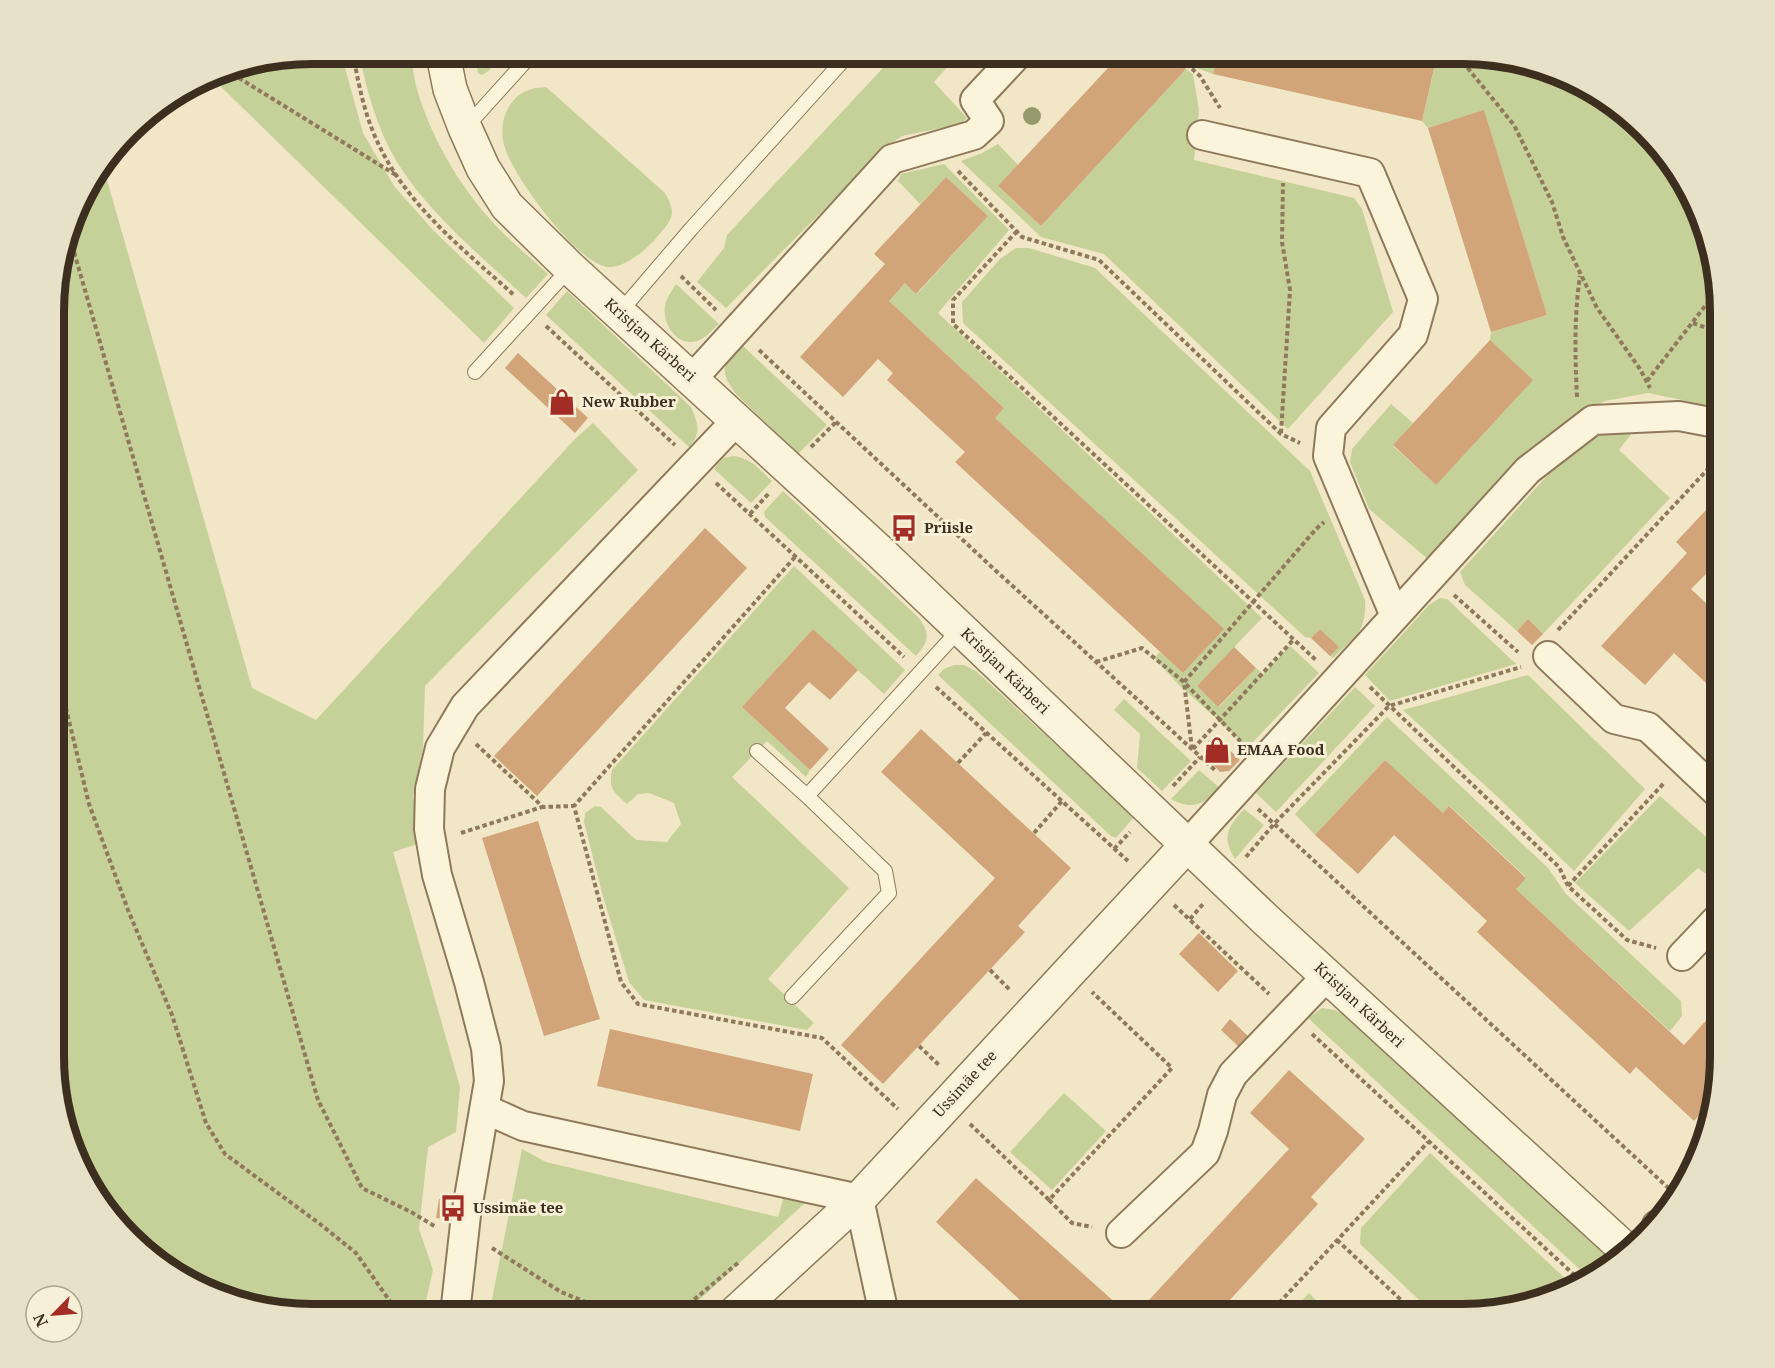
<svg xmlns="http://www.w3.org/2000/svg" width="1775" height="1368" viewBox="0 0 1775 1368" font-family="'Noto Serif',serif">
  <rect width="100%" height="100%" fill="#f1e7c6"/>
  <path fill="#c6d099" d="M312,54H344L345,68L363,133L394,186L433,230L514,308L484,343L212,78L229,68Z
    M359,54H410C412,64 414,75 416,86C429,133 456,180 488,217C506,238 528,255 548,274L526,298C480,255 430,215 397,162C377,129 367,91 359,54Z
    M475,54H498C495,64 492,70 482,75L478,73Z
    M896,54H959L934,82L967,118L961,124L902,136L887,146L726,308L697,282L724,248L727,235Z
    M1178,54H1218L1213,74L1191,66Z
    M1391,54L1479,55L1561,74L1633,118L1695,198L1721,312V408L1648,393L1605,401L1574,416L1550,435L1429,560L1369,509L1350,462L1352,449L1391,404L1413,423L1393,446L1436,485L1490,340L1491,332L1547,315L1484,111L1428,128L1422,121L1435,65Z
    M1186,69L1193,74L1199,110L1194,160L1354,198L1362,209L1393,312L1288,429L1104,254L1041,237L961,161L982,153L998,144L1018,165L999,187L1041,226Z
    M546,87L665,193C678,215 671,220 657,237C649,248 626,266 612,267C581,271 513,176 505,148C497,125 507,95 532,89C536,87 542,88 546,87Z
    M944,164L1009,230L938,313L1262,618L1197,686L1219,707L1256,668L1263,674L1290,646L1319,673L1248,747L1179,685L1154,658L1160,652L1183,673L1223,629L995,418L1004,408L889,301L905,283L917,294L988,216L946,177L920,204L898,181L901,174Z
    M103,166L252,688L316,720L575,439L593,423L638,470L425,686L423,749L413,796L421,843L393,852L460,1087L456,1132L428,1147L419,1229L433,1270L423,1314L296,1313L214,1294L142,1250L81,1170L55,1073L56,278L88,183Z
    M1016,248H1029L1095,268L1310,471L1365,600C1367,632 1354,637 1333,658L1330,656L1338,647L1320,629L1311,638L1305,637L963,323L962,302L1000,259Z
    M676,284L719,324C712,330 705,339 697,341C676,347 662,323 665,305C667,298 672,290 676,284Z
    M567,291L691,407C698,424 702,432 689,447L546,315Z
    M742,345L827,425L798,454L737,395C718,370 722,366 742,345Z
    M1636,428L1619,450L1670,498L1543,634L1528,619L1517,631L1465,585L1460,572L1565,456L1606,431Z
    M734,456C751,458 760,470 772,481L751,503L714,469L723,458Z
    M783,491L918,617C931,633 929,642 916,656L765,517L764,512Z
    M794,566L905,670L884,694L813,629L742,707L810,770L806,777L767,741L732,777L849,888L768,979L814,1023L807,1030L644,1000L629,982L602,893L584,822L585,813L595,806L601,807L636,840L667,842L681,824L674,803L649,793L638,794L627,804C614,792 608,789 612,770Z
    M1440,598L1447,599L1516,664L1390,701L1365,675L1430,604Z
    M954,665H964L976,671L1134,817L1116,838L1111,836L938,675L944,669Z
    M1528,675L1645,789L1574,871L1502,801L1403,710Z
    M1355,687L1375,706L1276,812L1256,793Z
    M1124,699L1191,761L1162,791L1137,768L1140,734L1114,710Z
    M1387,717L1548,868L1566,894L1681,1001L1682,1016L1670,1031L1516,889L1526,877L1450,806L1443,813L1385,760L1315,835L1295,814Z
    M1199,770L1220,788C1204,804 1193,811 1171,799Z
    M1660,796L1721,850V872L1714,880L1698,868L1629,931L1575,883Z
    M1244,809L1264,825L1235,859C1221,836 1228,827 1244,809Z
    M1322,1008L1335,1010L1345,1015L1612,1261L1589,1278L1308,1018Z
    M1064,1093L1106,1131L1052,1190L1010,1152Z
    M522,1149L546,1162L778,1217L784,1196L806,1202L684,1314H489Z
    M1430,1153L1568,1281L1566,1286L1537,1297L1463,1314H1434L1360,1244L1361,1228Z
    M1309,1293L1330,1314H1290Z"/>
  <path fill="#d1a47a" d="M1121,54H1170L1186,69L1041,226L998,186Z
    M1218,54H1391L1435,64L1422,121L1213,74Z
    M1484,110L1547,315L1491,332L1428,128Z
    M946,177L988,216L916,294L905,283L889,301L1004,408L995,418L1224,629L1183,673L955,462L965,452L887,380L893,373L878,359L843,397L800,357L885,264L874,254Z
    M1490,340L1533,380L1436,485L1393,445Z
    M518,353L588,418L575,433L505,368Z
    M1721,494V580L1719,582L1708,572L1691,589L1721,617V697L1674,653L1645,685L1601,646L1687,553L1676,542Z
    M705,528L747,568L537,796L494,756Z
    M1528,619L1543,634L1532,645L1517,631Z
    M813,629L858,670L830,700L809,682L785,708L829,749L810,770L742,707Z
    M1320,629L1339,647L1330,656L1311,638Z
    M1234,647L1256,668L1218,707L1197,686Z
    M921,729L1071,868L1018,926L1025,932L883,1084L841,1045L995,878L881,772Z
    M1214,735L1240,760L1229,771L1220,772L1204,755L1205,745Z
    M1385,760L1443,813L1449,806L1526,878L1516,889L1684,1045L1720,1005V1073L1714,1099L1694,1121L1636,1067L1630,1074L1477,932L1487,921L1394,835L1358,874L1315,835Z
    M538,821L600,1019L544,1036L482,838Z
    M1199,933L1238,971L1218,992L1179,954Z
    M1230,1019L1250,1038L1240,1048L1221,1030Z
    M610,1029L813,1074L800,1131L597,1086Z
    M1289,1070L1365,1139L1311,1197L1318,1204L1217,1314H1136L1289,1149L1250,1113Z
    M976,1178L1128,1314H1035L936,1222Z
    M439,1199L446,1200L444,1219L436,1218Z"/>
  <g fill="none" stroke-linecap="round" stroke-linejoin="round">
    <defs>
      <path id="service" d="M467,126L532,54
        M620,312L691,229L849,54
        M475,372L570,268
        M757,751L807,796
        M792,997L889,893L885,871L807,796L960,629"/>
      <path id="minor" d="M1202,135L1370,173L1423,299L1413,335L1331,428L1328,456L1395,616
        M692,379L892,159L974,135L989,121L975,100L1018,54
        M1548,656L1614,719L1648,727L1721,796
        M1187,845L1528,470L1593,420L1679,416L1721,424
        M1682,956L1721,915
        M485,1109L523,1126L859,1199L884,1314
        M1657,1226V1225
        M1121,1233L1205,1153L1213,1131L1222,1095L1233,1074L1327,976
        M455,1314L466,1215L489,1081L486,1048L469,982L437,875L429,829L430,789L440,748L465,706L737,420"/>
      <path id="tertiary" d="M443,54L450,89L465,128L483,168L507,206L570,268L879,551L1266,920L1626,1250
        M734,1314L859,1199L1187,845"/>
    </defs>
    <use href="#service" stroke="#8e795a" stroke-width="16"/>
    <use href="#minor" stroke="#8e795a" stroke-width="32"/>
    <use href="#tertiary" stroke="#8e795a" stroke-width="36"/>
    <path stroke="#8e795a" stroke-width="4" stroke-dasharray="4.5 3" stroke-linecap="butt" d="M353,54C358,81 363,108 374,134C402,202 462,248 515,296
      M1175,54L1200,76L1220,108
      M1183,54L1186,64
      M1460,55L1466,66L1514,125L1552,202L1563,237L1597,308L1640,369L1650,388
      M226,70L396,175
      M958,171L1022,237L1099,260L1281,434L1300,443
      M1017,231L953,300V324L1317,661
      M70,238L318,1100L362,1188L411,1212L436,1227
      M681,276L716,310
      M1693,323L1721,333
      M546,326L675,445
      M759,350L995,570L1215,770
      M1647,381L1716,292
      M1577,397C1575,357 1574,316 1580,276
      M1281,433L1290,290L1282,242L1283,183
      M811,447L836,422
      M716,483L904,657
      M750,514L770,492
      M795,557L574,806L621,982L638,1004L822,1038L898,1109
      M1454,595L1518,652
      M1558,630L1721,455
      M55,656L64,700L89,804L128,910L172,1015L206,1123L225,1154L320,1224L356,1253L399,1314
      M1096,662L1142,648L1184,682L1242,743
      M936,687L1128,861
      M1370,687L1559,867L1568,886L1627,940L1656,948
      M476,744L543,807L574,806
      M1192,749L1184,682L1316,529L1324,522
      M1193,749L1294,639
      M958,763L986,733
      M1173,786L1200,757
      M1258,809L1676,1195
      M461,833L542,807
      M1034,833L1062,801
      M1114,849L1130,832
      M1246,857L1274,824L1389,706L1521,667
      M1568,886L1665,782
      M1174,905L1269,994
      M1190,919L1203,904
      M990,970L1010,990
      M1312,1034L1583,1283
      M919,1046L939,1065
      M970,1124L1049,1200L1172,1068L1092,992
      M1049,1200L1072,1223L1092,1227
      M1337,1240L1416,1314
      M492,1248L561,1292L615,1314
      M677,1314L739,1262
      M1269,1314L1428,1142"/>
    <use href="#service" stroke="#fbf3da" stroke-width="14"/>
    <use href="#minor" stroke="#fbf3da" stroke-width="28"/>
    <use href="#tertiary" stroke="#fbf3da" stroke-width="33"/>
  </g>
  <circle fill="#959a6d" cx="1032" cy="116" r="9"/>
  <defs>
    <symbol id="shop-bare" viewBox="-9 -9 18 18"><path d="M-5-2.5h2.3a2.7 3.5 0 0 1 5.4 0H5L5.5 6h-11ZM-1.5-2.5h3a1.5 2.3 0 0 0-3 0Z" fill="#a12d26" stroke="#f8f0d6" stroke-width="2.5" paint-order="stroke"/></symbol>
    <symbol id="bus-bare" viewBox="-9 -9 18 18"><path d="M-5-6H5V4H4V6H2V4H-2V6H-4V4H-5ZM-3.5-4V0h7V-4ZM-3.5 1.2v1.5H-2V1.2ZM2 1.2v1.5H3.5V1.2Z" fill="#a12d26" stroke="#f8f0d6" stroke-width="2.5" paint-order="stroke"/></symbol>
  </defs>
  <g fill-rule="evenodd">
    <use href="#shop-bare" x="543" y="383" width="38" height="38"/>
    <use href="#bus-bare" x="885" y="509" width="38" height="38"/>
    <use href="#shop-bare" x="1198" y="731" width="38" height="38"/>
    <use href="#bus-bare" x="434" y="1189" width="38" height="38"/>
  </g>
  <g text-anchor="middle" stroke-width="6" stroke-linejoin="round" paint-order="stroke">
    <g font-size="15" fill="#3d2f1f" stroke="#f8f0d6">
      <text transform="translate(650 340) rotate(42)" y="5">Kristjan Kärberi</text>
      <text transform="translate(1005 671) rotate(44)" y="5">Kristjan Kärberi</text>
      <text transform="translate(1359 1005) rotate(43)" y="5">Kristjan Kärberi</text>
      <text transform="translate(965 1084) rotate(-47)" y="5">Ussimäe tee</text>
    </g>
    <g font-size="15" font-weight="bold" fill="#3d2f1f" stroke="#f8f0d6" text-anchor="start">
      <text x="582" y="407">New Rubber</text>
      <text x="924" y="533">Priisle</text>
      <text x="1237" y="755">EMAA Food</text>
      <text x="473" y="1213">Ussimäe tee</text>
    </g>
  </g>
  <path d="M0 0H1775V1368H0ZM312 64H1462A248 248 0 0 1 1710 312V1056A248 248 0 0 1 1462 1304H312A248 248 0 0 1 64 1056V312A248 248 0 0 1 312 64Z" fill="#e9e1c7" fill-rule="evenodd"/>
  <path fill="none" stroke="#3d2f1f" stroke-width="8" d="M312 64H1462A248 248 0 0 1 1710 312V1056A248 248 0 0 1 1462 1304H312A248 248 0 0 1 64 1056V312A248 248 0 0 1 312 64Z"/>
  <g transform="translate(54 1314) rotate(245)"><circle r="28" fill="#f8f0d6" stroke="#ada38d" stroke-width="1.5"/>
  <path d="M0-4.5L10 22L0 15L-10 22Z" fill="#a12d26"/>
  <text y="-9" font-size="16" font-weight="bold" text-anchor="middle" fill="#3d2f1f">N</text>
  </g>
</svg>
